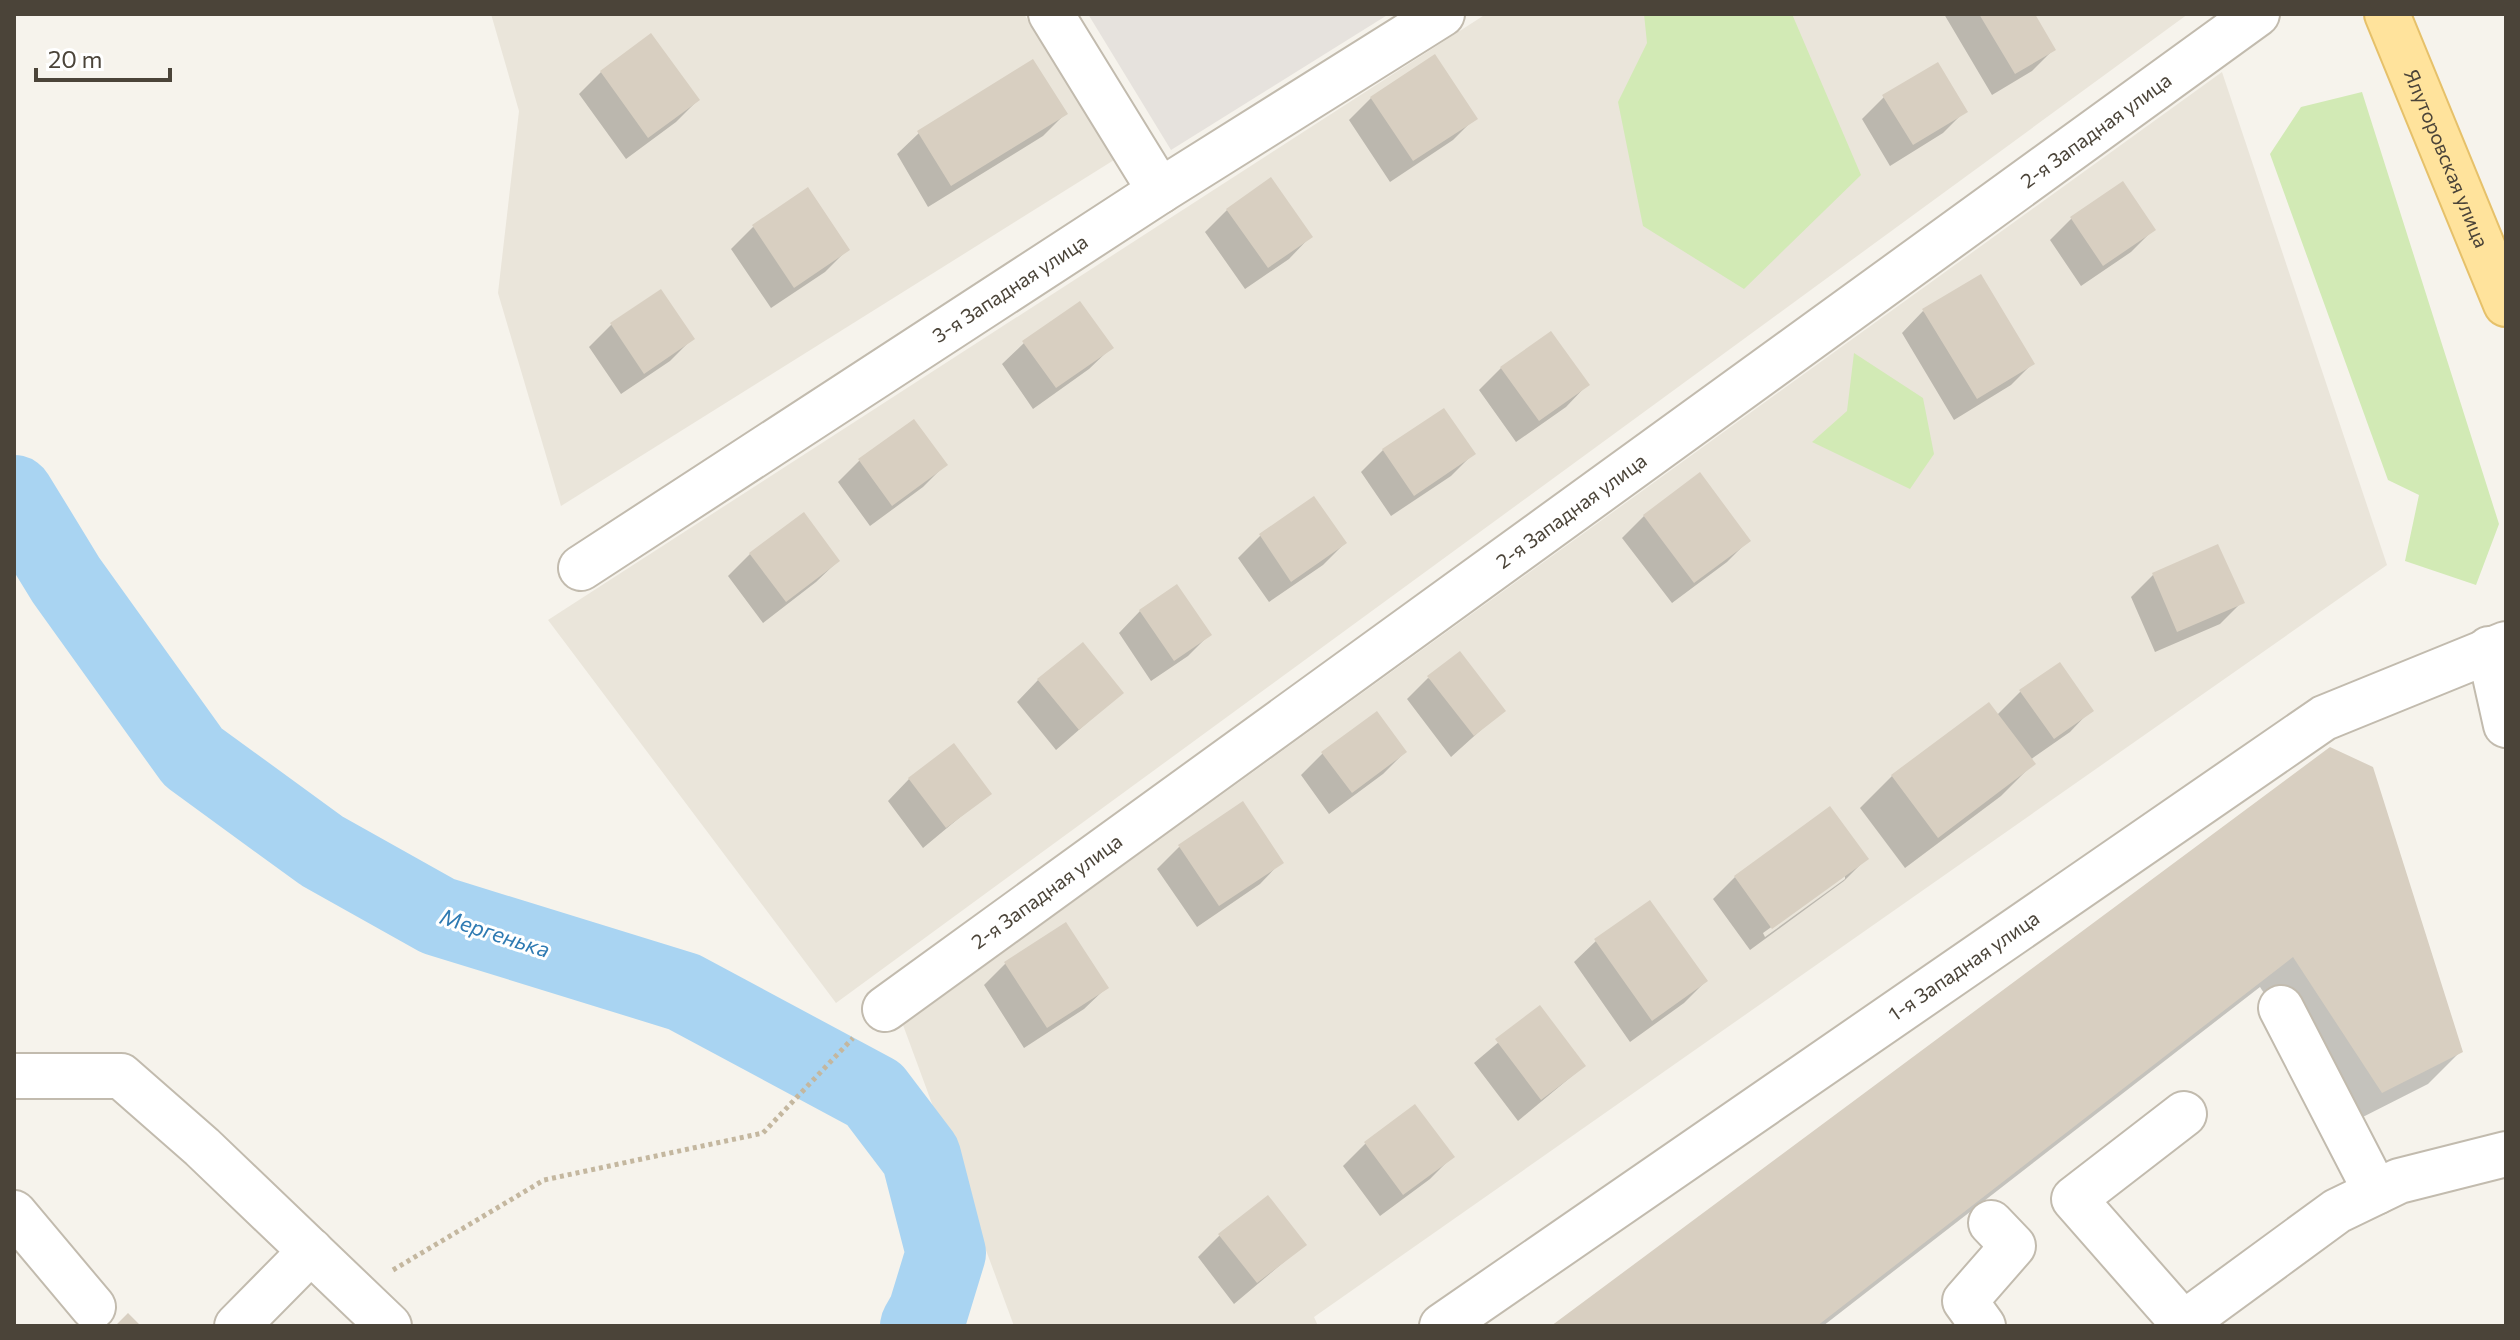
<svg xmlns="http://www.w3.org/2000/svg" width="2520" height="1340" viewBox="0 0 2520 1340" font-family="Commissioner,sans-serif">
  <rect width="100%" height="100%" fill="#f6f3ec"/>
  <path fill="#eae5da" d="M491,14H1024L1114,160L561,506L498,293L519,111Z
    M1486,14H2188L836,1003L548,620Z
    M2222,72L2387,565L1314,1317L1318,1326H1014L903,1025Z"/>
  <path fill="#e6e2dd" d="M1088,14H1389L1171,150Z"/>
  <path fill="#d2eab5" d="M1644,14H1792L1861,175L1744,289L1643,226L1618,102L1647,43Z
    M2362,92L2499,524L2476,585L2405,561L2419,495L2388,480L2270,154L2301,107Z
    M1854,353L1923,398L1934,454L1910,489L1812,442L1847,411Z"/>
  <path fill="#0003" fill-rule="evenodd" d="M1944,14H2033L2054,49L2032,71L1992,95Z
    M651,36L698,100L676,122L626,159L579,94L601,72Z
    M1884,97L1965,111L1943,133L1890,166L1862,119Z
    M1371,98L1475,118L1453,140L1390,182L1349,120Z
    M1065,114L1043,136L928,207L897,154L919,133Z
    M1227,210L1310,237L1289,259L1245,289L1205,232Z
    M2072,218L2153,230L2131,252L2081,286L2050,240Z
    M753,227L847,250L825,272L771,308L731,249Z
    M660,292L692,339L670,361L621,394L589,347L611,325Z
    M1923,311L2033,363L2011,385L1954,420L1902,333Z
    M1024,343L1111,348L1089,369L1033,409L1002,364Z
    M1501,368L1587,385L1566,407L1516,442L1479,390Z
    M1383,450L1473,454L1451,476L1391,516L1361,472Z
    M860,460L945,465L923,487L870,526L838,482Z
    M1314,498L1345,543L1323,565L1269,602L1238,558L1260,536Z
    M1644,516L1749,540L1727,562L1672,603L1622,538Z
    M2217,547L2242,602L2220,624L2155,652L2131,597L2153,575Z
    M750,554L838,561L816,582L763,623L728,576Z
    M1140,611L1209,635L1188,656L1151,681L1119,633Z
    M1428,678L1503,710L1451,757L1407,699Z
    M1038,680L1121,693L1056,750L1017,702Z
    M2021,691L2091,710L2070,732L2030,760L2033,764L2001,796L1905,868L1860,808L1892,776L1997,715Z
    M2330,749L2461,1051L2428,1084L2349,1124L2260,987L1823,1326H1555Z
    M1405,752L1383,774L1329,814L1301,775L1323,753Z
    M909,779L989,793L923,848L888,801Z
    M1179,847L1281,862L1260,884L1197,927L1157,869Z
    M1866,859L1844,881L1750,950L1713,899L1735,877ZM1845,874V879L1765,937L1763,933Z
    M1596,941L1706,981L1684,1003L1630,1042L1574,962Z
    M1006,963L1106,988L1084,1009L1024,1048L984,985Z
    M1539,1008L1584,1066L1518,1121L1474,1063Z
    M1414,1107L1452,1157L1430,1179L1380,1216L1343,1166L1365,1144Z
    M1220,1235L1304,1245L1234,1304L1198,1257Z"/>
  <g fill="none" stroke-linecap="round" stroke-linejoin="round">
    <path stroke="#a9d4f2" stroke-width="80" d="M14,495L66,580L193,757L322,851L438,916L684,992L874,1094L921,1156L946,1253L928,1312L920,1326"/>
  </g>
  <path fill="#d8cfc1" d="M1979,14H2035L2056,50L2015,74Z
    M651,33L700,100L648,138L600,71Z
    M1435,54L1478,119L1413,161L1370,97Z
    M1033,59L1068,114L951,186L917,131Z
    M1938,62L1968,112L1913,145L1882,95Z
    M1271,177L1313,237L1268,268L1226,209Z
    M2123,181L2156,230L2103,266L2070,217Z
    M808,187L850,250L794,288L752,225Z
    M1981,274L2035,364L1977,399L1922,309Z
    M661,289L695,339L644,374L610,323Z
    M1080,301L1114,348L1056,388L1022,341Z
    M1551,331L1590,385L1539,421L1500,367Z
    M1444,408L1476,454L1414,496L1382,449Z
    M914,419L948,465L892,506L858,459Z
    M1700,472L1751,541L1694,583L1643,515Z
    M1314,496L1347,543L1291,582L1259,534Z
    M804,512L840,561L786,602L749,553Z
    M2218,544L2245,603L2177,632L2152,573Z
    M1177,584L1212,635L1174,661L1139,610Z
    M1083,642L1124,693L1079,730L1037,679Z
    M1460,651L1506,711L1474,736L1427,676Z
    M2060,662L2094,711L2054,739L2019,690Z
    M1989,702L2036,764L1938,838L1891,775Z
    M1377,711L1407,752L1352,793L1321,752Z
    M954,743L992,794L946,828L908,778Z
    M2330,747L2373,767L2463,1052L2382,1093L2293,957L1817,1326H1551Z
    M1243,801L1284,863L1219,906L1178,845Z
    M1830,806L1869,859L1772,929L1734,876Z
    M1650,900L1708,981L1652,1021L1594,939Z
    M1066,922L1109,988L1047,1028L1004,962Z
    M1540,1005L1586,1066L1541,1100L1495,1039Z
    M1415,1104L1455,1157L1403,1195L1364,1142Z
    M1268,1195L1307,1245L1257,1283L1218,1234Z
    M128,1313L141,1326H115Z"/>
  <g fill="none" stroke-linecap="round" stroke-linejoin="round">
    <defs>
      <g id="minor">
        <path d="M1051,14L1160,191"/>
        <path id="s1" d="M581,568L1160,191L1442,14"/>
        <path d="M2489,649L2506,725"/>
        <path d="M2281,1008L2376,1192"/>
        <path id="s2" d="M885,1009L2257,14"/>
        <path d="M14,1076H121L202,1147L389,1326"/>
        <path d="M14,1213L93,1307"/>
        <path d="M2183,1323L2074,1199L2184,1114"/>
        <path d="M237,1326L311,1251"/>
        <path id="s3" d="M1442,1326L2324,718L2506,644"/>
        <path d="M1983,1326L1965,1301L2013,1246L1991,1223"/>
        <path d="M2180,1326L2337,1211L2399,1181L2506,1154"/>
      </g>
      <g id="major">
        <path id="s4" d="M2387,14L2506,304"/>
      </g>
    </defs>
    <use href="#minor" stroke="#c2bbae" stroke-width="48"/>
    <use href="#major" stroke="#e6c16a" stroke-width="48"/>
    <path stroke="#c4b79f" stroke-width="5" stroke-dasharray="4 4" stroke-linecap="butt" d="M393,1270L544,1180L763,1133L853,1038"/>
    <use href="#minor" stroke="#fff" stroke-width="44"/>
    <use href="#major" stroke="#ffe39c" stroke-width="44"/>
  </g>
  <g text-anchor="middle" stroke-width="6" stroke-linejoin="round" paint-order="stroke">
    <g font-size="20" fill="#4b4439" stroke="#fff">
      <text dy="7" stroke="none"><textPath href="#s2" startOffset="1496">2-я Западная улица</textPath></text>
      <text dy="7" stroke="none"><textPath href="#s4" startOffset="156">Ялуторовская улица</textPath></text>
      <text dy="7" stroke="none"><textPath href="#s1" startOffset="512">3-я Западная улица</textPath></text>
      <text dy="7" stroke="none"><textPath href="#s2" startOffset="848">2-я Западная улица</textPath></text>
      <text dy="7" stroke="none"><textPath href="#s2" startOffset="200">2-я Западная улица</textPath></text>
      <text dy="7" stroke="none"><textPath href="#s3" startOffset="634">1-я Западная улица</textPath></text>
    </g>
    <g font-size="22" font-style="italic" fill="#2e7ab2" stroke="#fff">
      <text transform="translate(495 933) rotate(18)" y="8">Мергенька</text>
    </g>
  </g>
  <rect width="2520" height="1340" fill="none" stroke="#4b4439" stroke-width="32"/>
  <path d="M36 68v12h134v-12" fill="none" stroke="#4b4439" stroke-width="4"/>
  <text x="48" y="68" font-size="24" fill="#4b4439" stroke="#ffffff" stroke-width="6" paint-order="stroke">20 m</text>
</svg>
